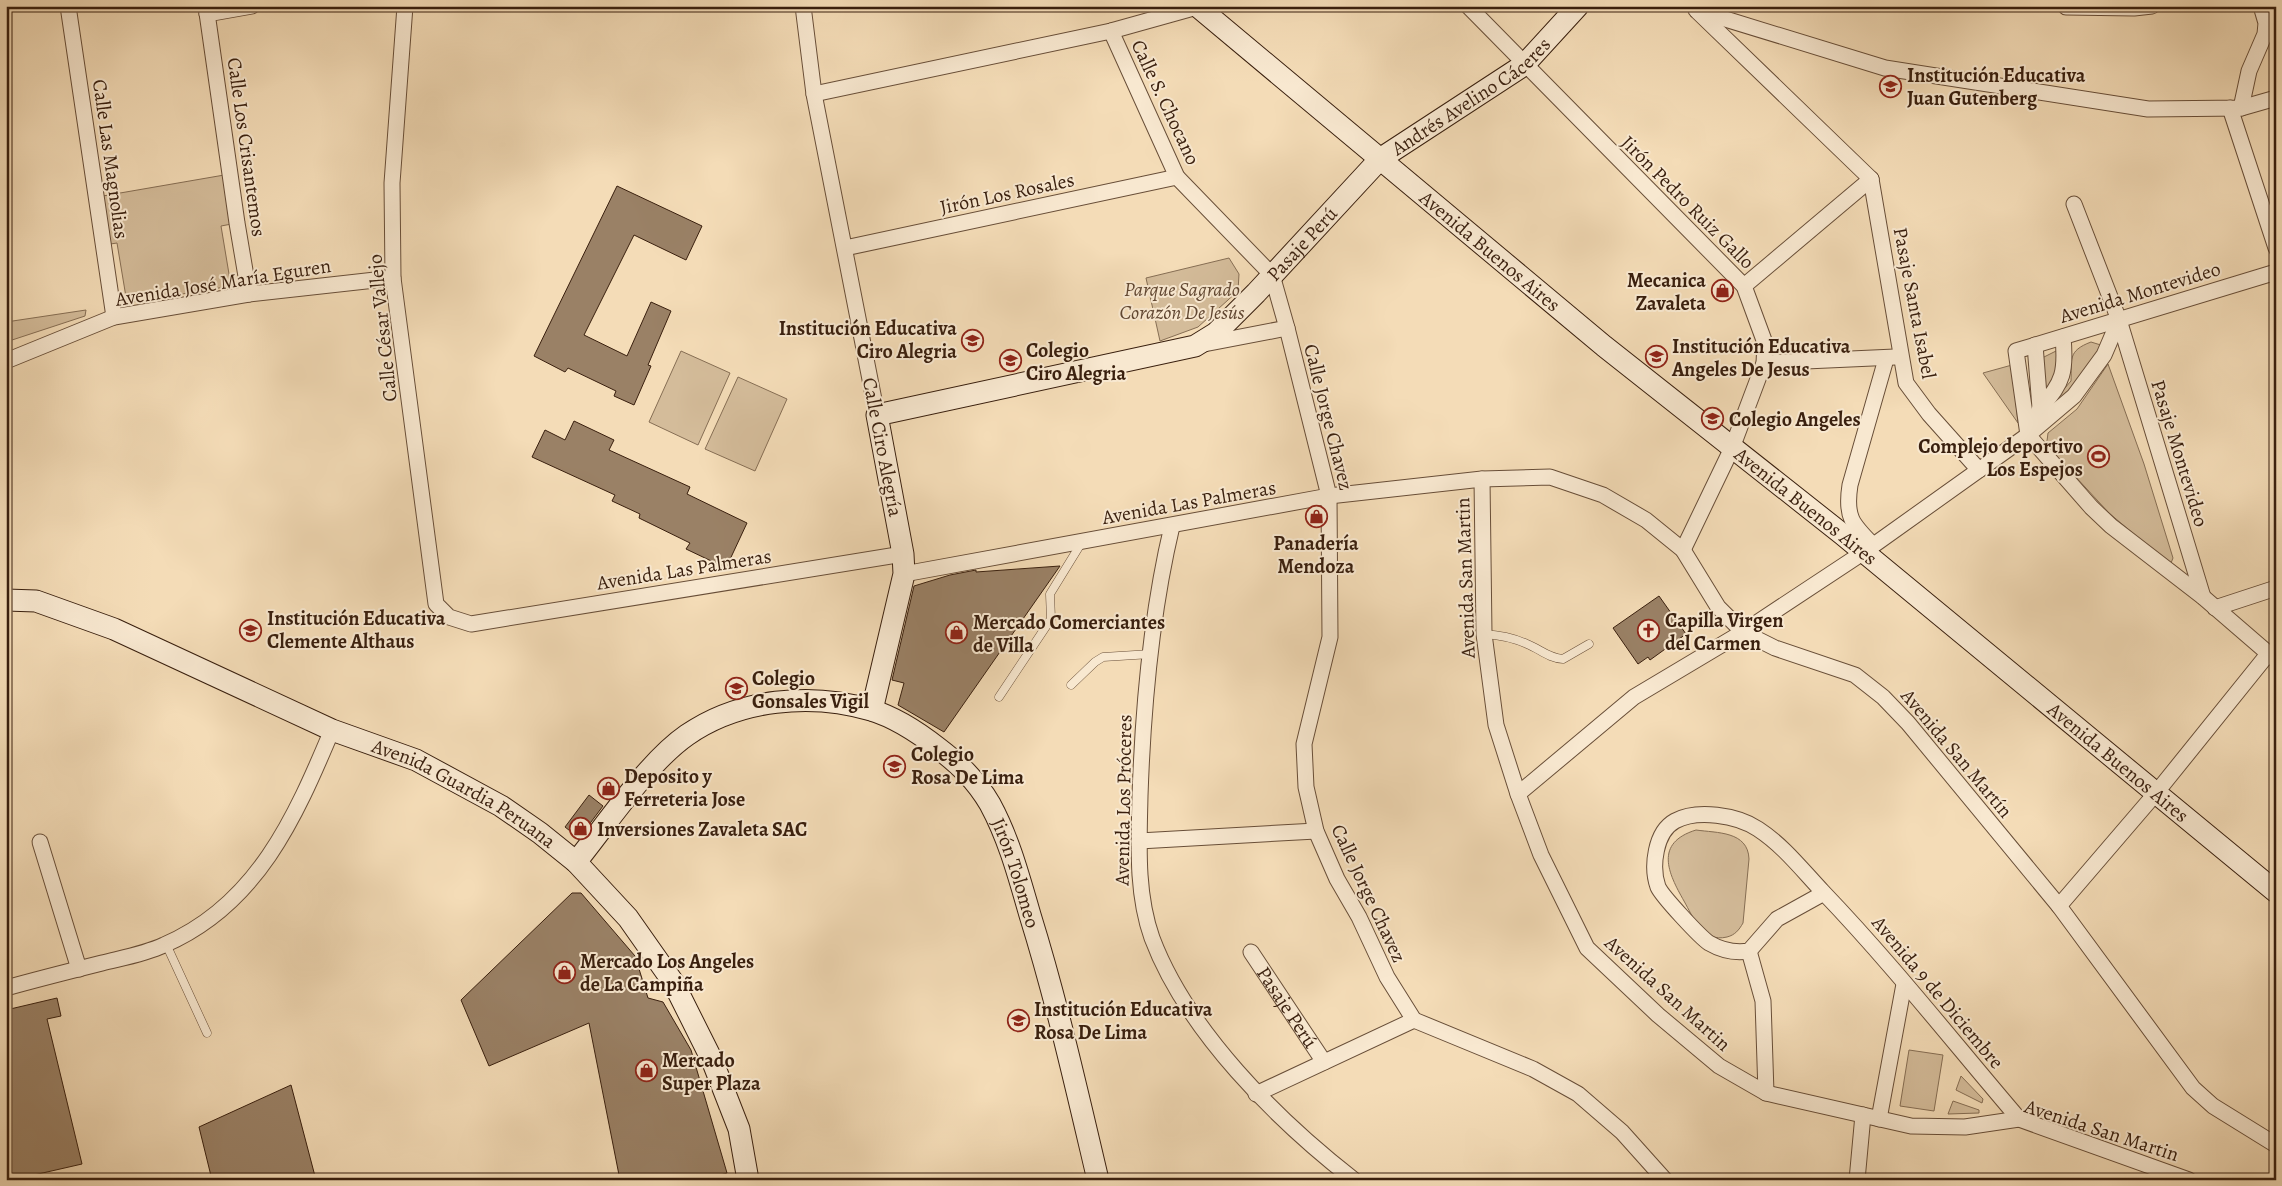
<svg xmlns="http://www.w3.org/2000/svg" width="2282" height="1186" viewBox="0 0 2282 1186" font-family="Alegreya,serif">
  <rect width="100%" height="100%" fill="#f4dcb7"/>
  <filter id="stains"><feTurbulence type="fractalNoise" baseFrequency=".004" numOctaves="4"/><feColorMatrix values="0 0 0 0 .2 0 0 0 0 .09 0 0 0 0 .02 0 0 0 .5 -.17"/></filter>
  <radialGradient id="worn" r=".72"><stop offset=".6" stop-color="#630" stop-opacity="0"/><stop offset="1" stop-color="#630" stop-opacity=".3"/></radialGradient>
  <path fill="#d4bc9a" stroke="#866e54" d="M230,174L237,223L221,226L231,286L127,303L117,243L104,245L97,197Z
    M1229,258L1239,274L1238,291L1198,327L1160,341L1146,278Z
    M86,310L85,316L6,342V322Z
    M2091,342L2104,346L2076,387L2042,414L2071,381C2072,360 2067,351 2091,342Z
    M681,351L730,373L698,445L649,422Z
    M2056,351L2061,352L2062,365L2045,395L2040,359Z
    M2108,364L2144,464L2173,558L2171,563H2168L2109,513L2050,449L2047,441L2048,433L2077,409Z
    M2012,365L2018,423L1983,373Z
    M738,377L787,399L755,471L705,449Z
    M1696,830C1717,833 1748,831 1749,859L1743,923C1739,930 1735,935 1727,937C1703,943 1693,917 1684,901C1668,873 1654,843 1696,830Z
    M1909,1050L1943,1055L1934,1111L1900,1106Z
    M1961,1076L1983,1099L1982,1103L1956,1090Z
    M1953,1101L1979,1110V1113L1948,1114Z"/>
  <path fill="#9a8166" stroke="#391f0e" d="M617,186L702,226L686,260L634,235L584,335L627,356L651,302L671,311L648,365L651,366L634,405L614,396L616,391L568,368L565,372L534,356Z
    M574,421L614,440L609,450L690,487L687,494L747,523L726,568L686,549L690,543L639,518L640,514L612,501L615,495L532,457L545,430L565,440Z
    M1060,566L944,732L898,705L904,683L892,680L914,586L950,575L976,570V572Z
    M1659,596L1686,634L1650,660L1648,657L1638,664L1613,628Z
    M589,795L603,806L579,838L565,827Z
    M572,893H581L635,956L648,998L663,1002L691,1050L727,1173L704,1180H620L589,1023L489,1066L461,1000Z
    M57,998L61,1016L47,1019L82,1164L12,1180L6,1157V1010Z
    M291,1085L316,1180H212L199,1127Z"/>
  <g fill="none" stroke-linecap="round" stroke-linejoin="round">
    <defs>
      <path id="lane" d="M1484,634C1499,635 1512,637 1527,644C1540,649 1548,658 1563,659L1589,644
        M1071,685L1095,662L1103,657L1151,654
        M999,697L1051,619L1050,594L1082,542
        M166,944L207,1033"/>
      <g id="street">
        <path d="M68,6L114,317"/>
        <path d="M206,6L237,223L249,294"/>
        <path d="M405,6L392,183L393,278L436,604L449,617L471,624L903,554"/>
        <path d="M803,6L814,94L877,415"/>
        <path d="M1468,6L1744,286L1765,343L1764,363L1732,448L1683,550"/>
        <path d="M2066,7L2134,8L2152,6"/>
        <path d="M1696,10L1885,68L2148,109L2241,108L2276,98"/>
        <path d="M1698,12L1871,179"/>
        <path d="M207,14L252,6"/>
        <path d="M1111,31L1177,177L1272,275L1287,328L1329,496L1330,637L1304,744L1306,787L1316,831L1337,879L1359,917L1387,977L1414,1020L1533,1069L1578,1094L1622,1132L1665,1180"/>
        <path d="M814,94L1111,31L1197,7"/>
        <path d="M2230,108L2276,248"/>
        <path d="M2241,108L2249,71L2265,34L2266,23L2261,6"/>
        <path d="M1871,179L1906,383L1929,414L1979,470"/>
        <path d="M2074,204L2119,320L2203,597"/>
        <path d="M845,248L1177,177"/>
        <path d="M1744,286L1871,179"/>
        <path d="M1204,344L1287,328"/>
        <path d="M6,361L114,317L249,294L393,278"/>
        <path d="M1764,363L1895,357"/>
        <path d="M2040,408C2064,383 2066,370 2063,337"/>
        <path d="M2030,431L2040,408L2035,345"/>
        <path d="M2028,435L2016,351L2276,272"/>
        <path d="M2028,435L2091,507L2111,526L2203,597L2276,660"/>
        <path d="M1482,479L1484,634L1496,725L1518,794L1541,855L1587,948L1658,1015L1719,1066L1766,1093L1911,1126L1965,1127L2019,1119L2189,1180"/>
        <path d="M1172,526C1151,614 1143,705 1140,796C1139,844 1136,893 1152,938C1187,1031 1277,1120 1354,1180"/>
        <path d="M1873,545C1852,524 1845,517 1850,485L1886,359"/>
        <path d="M904,574L1329,496L1482,479L1550,477L1603,495L1646,520L1683,550L1718,607L1743,632L1775,648L1855,675L1883,697L1908,723L2059,906L2193,1088L2213,1106L2276,1145"/>
        <path d="M2215,608L2276,588"/>
        <path d="M1518,794L1634,697L1743,632L1864,552L2028,435L2074,396L2104,355L2119,320"/>
        <path d="M1139,841L1316,831"/>
        <path d="M40,842L79,969"/>
        <path d="M1824,893L1777,919L1749,951C1736,953 1721,950 1709,943C1700,937 1662,896 1658,887C1651,867 1655,832 1675,821C1697,809 1737,815 1758,829C1784,846 1803,871 1823,892C1892,964 1954,1043 2019,1119"/>
        <path d="M2059,906L2156,793L2268,654"/>
        <path d="M1749,951L1763,1001L1766,1093"/>
        <path id="s1" d="M1251,952L1324,1062"/>
        <path d="M6,988C38,979 70,971 102,963C122,958 145,954 164,945C257,905 295,818 332,730"/>
        <path d="M1256,1094L1414,1020"/>
        <path d="M1879,1119L1904,984"/>
        <path d="M1857,1180L1863,1115"/>
      </g>
      <g id="secondary">
        <path id="s2" d="M1197,6L1604,346L1842,534L2276,892"/>
        <path id="s3" d="M6,600L36,601L114,629L332,730L416,760L501,806L540,833L576,862L628,918L673,982L712,1060L739,1129L748,1180"/>
        <path id="s4" d="M872,710L904,574L903,554L877,415L1195,346L1216,333L1256,293L1380,159L1524,65L1578,6"/>
        <path id="s5" d="M576,862C606,825 648,762 687,735C739,699 811,692 871,710C894,717 919,733 938,748C959,764 976,780 990,804C1009,839 1019,877 1030,915C1057,1002 1077,1091 1098,1180"/>
      </g>
    </defs>
    <use href="#lane" stroke="#684e38" stroke-width="9"/>
    <use href="#street" stroke="#684e38" stroke-width="17"/>
    <use href="#secondary" stroke="#391f0e" stroke-width="23"/>
    <use href="#lane" stroke="#f8e8d0" stroke-width="8"/>
    <use href="#street" stroke="#f8e8d0" stroke-width="15"/>
    <use href="#secondary" stroke="#f8e8d0" stroke-width="21"/>
  </g>
  <defs>
    <symbol id="school-ring" viewBox="-11 -11 22 22"><circle r="9.5" fill="#f8e8d0" stroke="#8f2418" stroke-width="1.5"/><path d="M0-5L7-2L0 1L-7-2ZM-4 1L0 2.5L4 1V4Q0 6-4 4Z" fill="#8f2418"/></symbol>
    <symbol id="shop-ring" viewBox="-11 -11 22 22"><circle r="9.5" fill="#f8e8d0" stroke="#8f2418" stroke-width="1.5"/><path d="M-5-2.5h2.3a2.7 3.5 0 0 1 5.4 0H5L5.5 6h-11ZM-1.5-2.5h3a1.5 2.3 0 0 0-3 0Z" fill="#8f2418"/></symbol>
    <symbol id="university-ring" viewBox="-11 -11 22 22"><circle r="9.5" fill="#f8e8d0" stroke="#8f2418" stroke-width="1.5"/><path d="M0-5L7-2L0 1L-7-2ZM-4 1L0 2.5L4 1V4Q0 6-4 4Z" fill="#8f2418"/></symbol>
    <symbol id="stadium-ring" viewBox="-11 -11 22 22"><circle r="9.5" fill="#f8e8d0" stroke="#8f2418" stroke-width="1.5"/><path d="M0-5a6.5 5 0 1 0 0 10a6.5 5 0 1 0 0-10ZM-3.5-1.8h7v3.6h-7Z" fill="#8f2418"/></symbol>
    <symbol id="church-ring" viewBox="-11 -11 22 22"><circle r="9.5" fill="#f8e8d0" stroke="#8f2418" stroke-width="1.5"/><path d="M-1.2-6h2.4v3.5h3.3v2.4h-3.3V6h-2.4V-.1h-3.3v-2.4h3.3Z" fill="#8f2418"/></symbol>
  </defs>
  <g fill-rule="evenodd">
    <use href="#school-ring" x="1878" y="74" width="25" height="25"/>
    <use href="#shop-ring" x="1710" y="278" width="25" height="25"/>
    <use href="#school-ring" x="960" y="328" width="25" height="25"/>
    <use href="#school-ring" x="1644" y="344" width="25" height="25"/>
    <use href="#university-ring" x="998" y="348" width="25" height="25"/>
    <use href="#university-ring" x="1700" y="406" width="25" height="25"/>
    <use href="#stadium-ring" x="2086" y="444" width="25" height="25"/>
    <use href="#shop-ring" x="1304" y="504" width="25" height="25"/>
    <use href="#school-ring" x="238" y="618" width="25" height="25"/>
    <use href="#church-ring" x="1636" y="618" width="25" height="25"/>
    <use href="#shop-ring" x="944" y="620" width="25" height="25"/>
    <use href="#university-ring" x="724" y="676" width="25" height="25"/>
    <use href="#university-ring" x="882" y="754" width="25" height="25"/>
    <use href="#shop-ring" x="596" y="776" width="25" height="25"/>
    <use href="#shop-ring" x="568" y="816" width="25" height="25"/>
    <use href="#shop-ring" x="552" y="960" width="25" height="25"/>
    <use href="#school-ring" x="1006" y="1008" width="25" height="25"/>
    <use href="#shop-ring" x="634" y="1058" width="25" height="25"/>
  </g>
  <g text-anchor="middle" stroke-width="4" stroke-linejoin="round" paint-order="stroke">
    <g font-size="20" font-weight="bold" fill="#391f0e" stroke="#f8e8d0" text-anchor="start">
      <text x="1907" y="82">Institución Educativa<tspan x="1907" dy="23">Juan Gutenberg</tspan></text>
      <text x="1706" y="287" text-anchor="end">Mecanica<tspan x="1706" dy="23">Zavaleta</tspan></text>
      <text x="957" y="335" text-anchor="end">Institución Educativa<tspan x="957" dy="23">Ciro Alegria</tspan></text>
      <text x="1672" y="353">Institución Educativa<tspan x="1672" dy="23">Angeles De Jesus</tspan></text>
      <text x="1026" y="357">Colegio<tspan x="1026" dy="23">Ciro Alegria</tspan></text>
      <text x="1729" y="426">Colegio Angeles</text>
      <text x="2083" y="453" text-anchor="end">Complejo deportivo<tspan x="2083" dy="23">Los Espejos</tspan></text>
      <text x="1316" y="550" text-anchor="middle">Panadería<tspan x="1316" dy="23">Mendoza</tspan></text>
      <text x="267" y="625">Institución Educativa<tspan x="267" dy="23">Clemente Althaus</tspan></text>
      <text x="1665" y="627">Capilla Virgen<tspan x="1665" dy="23">del Carmen</tspan></text>
      <text x="973" y="629">Mercado Comerciantes<tspan x="973" dy="23">de Villa</tspan></text>
      <text x="752" y="685">Colegio<tspan x="752" dy="23">Gonsales Vigil</tspan></text>
      <text x="911" y="761">Colegio<tspan x="911" dy="23">Rosa De Lima</tspan></text>
      <text x="624" y="783">Deposito y<tspan x="624" dy="23">Ferreteria Jose</tspan></text>
      <text x="597" y="836">Inversiones Zavaleta SAC</text>
      <text x="580" y="968">Mercado Los Angeles<tspan x="580" dy="23">de La Campiña</tspan></text>
      <text x="1034" y="1016">Institución Educativa<tspan x="1034" dy="23">Rosa De Lima</tspan></text>
      <text x="662" y="1067">Mercado<tspan x="662" dy="23">Super Plaza</tspan></text>
    </g>
    <g font-size="20" fill="#391f0e" stroke="#f8e8d0">
      <text dy="7" stroke="none"><textPath href="#s4" startOffset="1001">Andrés Avelino Cáceres</textPath></text>
      <text transform="translate(1166 102) rotate(65)" y="7">Calle S. Chocano</text>
      <text transform="translate(247 147) rotate(82)" y="7">Calle Los Crisantemos</text>
      <text transform="translate(111 159) rotate(82)" y="7">Calle Las Magnolias</text>
      <text transform="translate(1007 193) rotate(-12)" y="7">Jirón Los Rosales</text>
      <text transform="translate(1688 202) rotate(45)" y="7">Jirón Pedro Ruiz Gallo</text>
      <text dy="7" stroke="none"><textPath href="#s4" startOffset="775">Pasaje Perú</textPath></text>
      <text dy="7" stroke="none"><textPath href="#s2" startOffset="382">Avenida Buenos Aires</textPath></text>
      <text transform="translate(223 282) rotate(-9)" y="7">Avenida José María Eguren</text>
      <text transform="translate(2140 292) rotate(-17)" y="7">Avenida Montevideo</text>
      <text transform="translate(1915 303) rotate(79)" y="7">Pasaje Santa Isabel</text>
      <text transform="translate(382 328) rotate(-96)" y="7">Calle César Vallejo</text>
      <text transform="translate(1329 417) rotate(76)" y="7">Calle Jorge Chavez</text>
      <text transform="translate(883 447) rotate(79)" y="7">Calle Ciro Alegría</text>
      <text transform="translate(2180 453) rotate(73)" y="7">Pasaje Montevideo</text>
      <text transform="translate(1189 502) rotate(-10)" y="7">Avenida Las Palmeras</text>
      <text dy="7" stroke="none"><textPath href="#s2" startOffset="788">Avenida Buenos Aires</textPath></text>
      <text transform="translate(684 569) rotate(-9)" y="7">Avenida Las Palmeras</text>
      <text transform="translate(1465 578) rotate(-92)" y="7">Avenida San Martin</text>
      <text transform="translate(1957 753) rotate(50)" y="7">Avenida San Martín</text>
      <text dy="7" stroke="none"><textPath href="#s2" startOffset="1192">Avenida Buenos Aires</textPath></text>
      <text dy="7" stroke="none"><textPath href="#s3" startOffset="500">Avenida Guardia Peruana</textPath></text>
      <text transform="translate(1123 800) rotate(-89)" y="7">Avenida Los Próceres</text>
      <text dy="7" stroke="none"><textPath href="#s5" startOffset="589">Jirón Tolomeo</textPath></text>
      <text transform="translate(1369 893) rotate(65)" y="7">Calle Jorge Chavez</text>
      <text transform="translate(1938 992) rotate(50)" y="7">Avenida 9 de Diciembre</text>
      <text transform="translate(1668 993) rotate(42)" y="7">Avenida San Martin</text>
      <text dy="7" stroke="none"><textPath href="#s1" startOffset="66">Pasaje Perú</textPath></text>
      <text transform="translate(2102 1130) rotate(18)" y="7">Avenida San Martin</text>
    </g>
    <g font-size="20" font-style="italic" fill="#604631" stroke="#f8e8d0">
      <text x="1182" y="296">Parque Sagrado<tspan x="1182" dy="23">Corazón De Jesús</tspan></text>
    </g>
  </g>
  <rect width="2282" height="1186" fill="none" stroke="#f4dcb7" stroke-width="25"/>
  <rect x="8" y="8" width="2267" height="1171" fill="none" stroke="#391f0e" stroke-width="2.5"/>
  <rect x="12" y="12" width="2257" height="1161" fill="none" stroke="#391f0e"/>
  <rect width="100%" height="100%" filter="url(#stains)"/>
  <rect width="100%" height="100%" fill="url(#worn)"/>
</svg>
